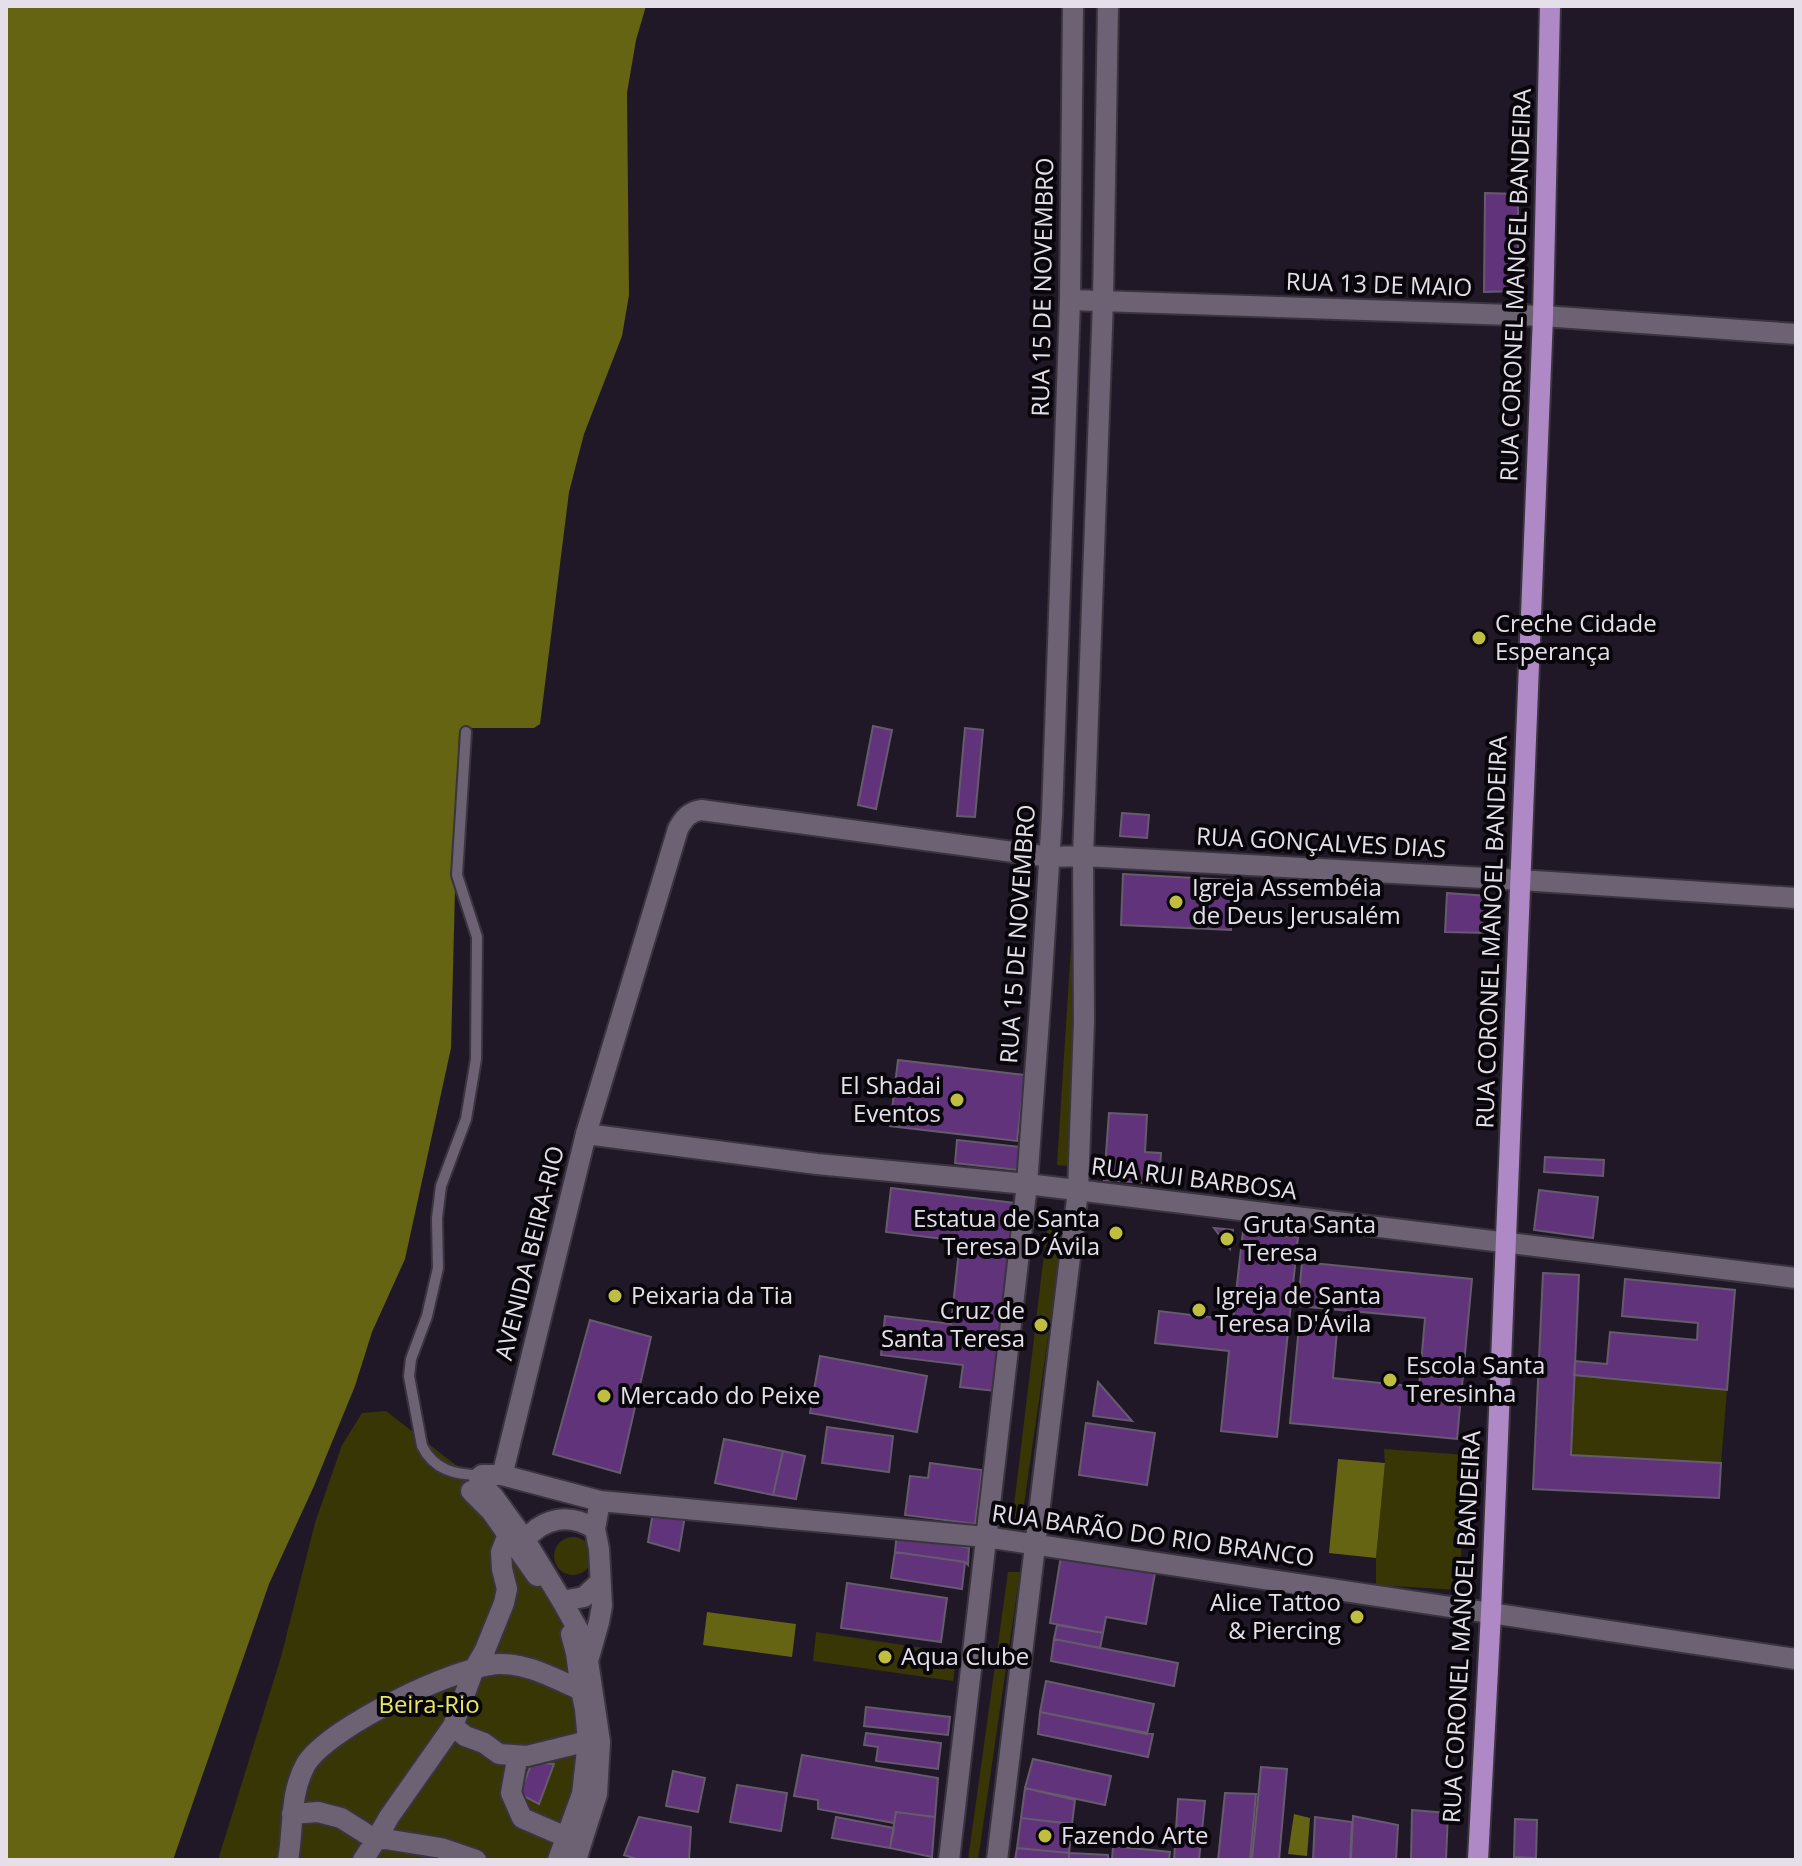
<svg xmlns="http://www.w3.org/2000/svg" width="1802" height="1866" viewBox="0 0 1802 1866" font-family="'Open Sans',sans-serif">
  <rect width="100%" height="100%" fill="#211827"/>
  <path fill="#373604" d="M1076,869H1087L1070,1166L1057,1165Z
    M1049,1212L1066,1213L1021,1525L1012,1523Z
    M1574,1375L1727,1390L1721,1463L1571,1455Z
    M386,1411L470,1476L568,1592L588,1741L558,1860H218L281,1657L315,1523L342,1445L362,1413Z
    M1384,1449L1467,1455L1459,1590L1376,1585V1558L1385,1463Z
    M554 1556a19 19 0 1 1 38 0a19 19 0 1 1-38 0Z
    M1008,1572H1020L978,1860H968Z
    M816,1632L957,1653L953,1681L813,1661Z"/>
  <path fill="#656413" d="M6,6H646L636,40L627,93L629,295L622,336L584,434L569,492L540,724L534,728H462L459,732L451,1048L405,1259L372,1332L355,1386L314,1486L269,1584L173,1860H6Z
    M1338,1459L1385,1463L1376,1558L1329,1553Z
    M707,1612L796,1624L792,1657L703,1645Z
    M1294,1814L1310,1818L1307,1856L1288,1854Z"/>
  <path fill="#61337b" stroke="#655b6d" stroke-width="2" d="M1485,193L1518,194V291L1484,292Z
    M873,726L892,730L876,809L858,805Z
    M965,728L983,730L975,817L957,816Z
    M1122,813L1149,815L1147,838L1120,836Z
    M1123,874L1230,880L1231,930L1121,925Z
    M1447,893L1488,896L1489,933L1445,932Z
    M898,1060L1025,1075L1017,1141L890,1126Z
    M1109,1113L1147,1115L1145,1152L1161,1153L1159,1184L1104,1180Z
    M957,1140L1021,1147L1019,1170L955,1163Z
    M1545,1157L1604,1160L1603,1176L1544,1172Z
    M891,1188L1016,1203L995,1391L960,1387L963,1365L881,1355L885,1316L951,1324L960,1241L886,1232Z
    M1539,1190L1598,1197L1593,1238L1534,1230Z
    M1214,1228L1233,1230L1230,1249Z
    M1243,1231L1298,1237L1277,1437L1221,1431L1229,1351L1155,1343L1159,1311L1233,1320Z
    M1302,1262L1472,1279L1457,1439L1290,1423L1300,1315L1338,1318L1333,1378L1419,1387L1425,1318L1298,1306Z
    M1543,1273L1579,1275L1571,1455L1721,1463L1719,1498L1533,1489Z
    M1625,1279L1735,1290L1727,1390L1574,1375L1575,1361L1607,1364L1610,1332L1697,1340L1698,1323L1622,1316Z
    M590,1320L651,1337L620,1473L553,1454Z
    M820,1356L927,1376L917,1432L810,1413Z
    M1098,1382L1132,1421L1093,1416Z
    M1086,1423L1155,1433L1147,1485L1079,1475Z
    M827,1427L893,1436L889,1472L822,1463Z
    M724,1439L783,1451L773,1495L715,1483Z
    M783,1451L805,1456L796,1499L773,1495Z
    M930,1463L982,1470L975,1524L905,1515L910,1476L928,1478Z
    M654,1506L686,1510L679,1551L648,1542Z
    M897,1532L969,1548L968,1565L965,1562L895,1552Z
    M895,1552L965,1562L962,1589L891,1578Z
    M1061,1556L1155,1573L1146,1624L1106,1617L1103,1633L1050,1623Z
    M847,1583L947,1598L941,1642L841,1628Z
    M1057,1625L1103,1633L1100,1648L1054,1639Z
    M1054,1639L1178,1663L1174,1686L1051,1661Z
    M1046,1681L1154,1704L1147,1734L1040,1712Z
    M866,1707L950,1717L948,1735L864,1726Z
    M1040,1712L1153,1734L1148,1757L1038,1734Z
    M866,1733L941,1743L938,1769L876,1761L878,1747L864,1745Z
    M802,1755L938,1778L935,1817L896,1812L894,1823L818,1809V1800L794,1796Z
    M1033,1759L1111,1776L1105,1805L1025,1788Z
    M532,1762L554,1764L539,1804L520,1794Z
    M1261,1767L1287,1769L1279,1860H1252Z
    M673,1771L705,1778L698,1812L666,1806Z
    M737,1785L787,1793L781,1831L730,1822Z
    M1025,1788L1075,1800L1072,1824L1021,1818Z
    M1225,1793L1256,1794L1250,1860H1218Z
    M1178,1799L1205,1801L1199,1860H1174Z
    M1412,1810L1448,1813L1446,1860H1411Z
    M896,1812L935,1817L932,1857L890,1848Z
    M1353,1816L1398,1825L1396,1860H1351Z
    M639,1817L691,1827L689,1860H640L624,1855Z
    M836,1817L894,1828L890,1848L832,1838Z
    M1315,1817L1352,1822L1350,1860H1313Z
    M1021,1818L1072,1824L1069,1853L1017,1848Z
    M1515,1819L1537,1820L1536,1858L1514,1857Z
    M1113,1846L1170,1852L1169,1860H1112Z
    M1017,1848L1069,1853V1860H1015Z
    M1069,1853L1108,1855V1860H1069Z"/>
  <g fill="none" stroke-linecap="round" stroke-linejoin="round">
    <defs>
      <path id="lane" d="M466,732L457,875L477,937L476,1059L466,1119L441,1186L437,1218L438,1268L427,1316L411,1359L409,1376L422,1446C434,1470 455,1475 480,1475"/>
      <path id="street" d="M1070,300L1543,316L1796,334
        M1083,856L1521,880L1796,898
        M586,1134L817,1164L1027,1184L1796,1278
        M471,1491L491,1511L537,1576
        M453,1726L465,1736L484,1743L499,1754L527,1756L588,1741
        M516,1765L511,1793L522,1818L566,1837
        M292,1814L318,1812L341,1818L376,1840L389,1817L453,1726L474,1669L485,1650L504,1603L507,1589L502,1569L501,1552L508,1534
        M288,1860C294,1828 289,1794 306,1764C329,1727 456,1666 499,1664C528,1663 555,1679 581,1690
        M363,1860L376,1840L385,1839L441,1848L476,1860
        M558,1860L582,1794L588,1741L585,1709L581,1690L576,1653L571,1634"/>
      <path id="secondary" d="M502,1475L600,1501L986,1537L1796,1659
        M525,1540C544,1517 570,1513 595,1529
        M562,1601L584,1597L600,1582
        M588,1661L599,1622L602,1606L599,1549L595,1529L600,1501
        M576,1860L597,1794L600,1742L588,1661L580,1633L562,1601L525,1540L493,1496L480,1483L479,1478L482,1475H499L503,1472L586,1134L678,829C684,818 689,812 701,810L1050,857L1083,856
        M949,1860L1027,1184L1041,992L1052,815L1070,300L1073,6
        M997,1860L1078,1191L1084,1021L1083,856L1103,301L1108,6"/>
      <path id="primary" d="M1478,1860L1491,1612L1543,316L1550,6"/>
    </defs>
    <use href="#lane" stroke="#3a343f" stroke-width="14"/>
    <use href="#street" stroke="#3a343f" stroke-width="24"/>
    <use href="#secondary" stroke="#3a343f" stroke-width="24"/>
    <use href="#primary" stroke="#3a343f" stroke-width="24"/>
    <use href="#lane" stroke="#6c6273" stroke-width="10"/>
    <use href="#street" stroke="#6c6273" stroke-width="20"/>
    <use href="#secondary" stroke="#6c6273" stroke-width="20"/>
    <use href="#primary" stroke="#af88c6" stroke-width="20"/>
  </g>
  <g fill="#c0be41" stroke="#09060b" stroke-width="3">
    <circle cx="1479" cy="638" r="8"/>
    <circle cx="1176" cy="902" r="8"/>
    <circle cx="957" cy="1100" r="8"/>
    <circle cx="1116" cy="1233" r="8"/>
    <circle cx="1227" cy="1239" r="8"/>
    <circle cx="615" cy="1296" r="8"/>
    <circle cx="1199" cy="1310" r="8"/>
    <circle cx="1041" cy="1325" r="8"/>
    <circle cx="1390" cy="1380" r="8"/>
    <circle cx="604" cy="1396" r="8"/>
    <circle cx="1357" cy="1617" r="8"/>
    <circle cx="885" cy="1657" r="8"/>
    <circle cx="1045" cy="1836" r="8"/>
  </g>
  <g text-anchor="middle" stroke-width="8" stroke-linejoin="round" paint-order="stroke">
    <g font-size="24" fill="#e5dfe9" stroke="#09060b">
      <text transform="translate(1379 285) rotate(2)" y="8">RUA 13 DE MAIO</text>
      <text transform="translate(1516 285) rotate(-88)" y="8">RUA CORONEL MANOEL BANDEIRA</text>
      <text transform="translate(1043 287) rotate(-89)" y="8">RUA 15 DE NOVEMBRO</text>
      <text transform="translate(1321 843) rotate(3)" y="8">RUA GONÇALVES DIAS</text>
      <text transform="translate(1492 932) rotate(-88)" y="8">RUA CORONEL MANOEL BANDEIRA</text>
      <text transform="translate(1018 934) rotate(-86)" y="8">RUA 15 DE NOVEMBRO</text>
      <text transform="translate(1194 1179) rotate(7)" y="8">RUA RUI BARBOSA</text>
      <text transform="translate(530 1253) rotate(-76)" y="8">AVENIDA BEIRA-RIO</text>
      <text transform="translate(1153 1536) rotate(8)" y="8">RUA BARÃO DO RIO BRANCO</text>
      <text transform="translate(1462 1627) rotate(-87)" y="8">RUA CORONEL MANOEL BANDEIRA</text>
    </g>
    <g font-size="24" fill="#e5dfe9" stroke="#09060b" text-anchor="start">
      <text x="1495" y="632">Creche Cidade<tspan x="1495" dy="28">Esperança</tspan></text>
      <text x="1192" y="896">Igreja Assembéia<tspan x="1192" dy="28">de Deus Jerusalém</tspan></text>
      <text x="941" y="1094" text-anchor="end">El Shadai<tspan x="941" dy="28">Eventos</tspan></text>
      <text x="1100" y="1227" text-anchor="end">Estatua de Santa<tspan x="1100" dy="28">Teresa D´Ávila</tspan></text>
      <text x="1243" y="1233">Gruta Santa<tspan x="1243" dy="28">Teresa</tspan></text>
      <text x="631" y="1304">Peixaria da Tia</text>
      <text x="1215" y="1304">Igreja de Santa<tspan x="1215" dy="28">Teresa D'Ávila</tspan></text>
      <text x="1025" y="1319" text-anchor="end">Cruz de<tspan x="1025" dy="28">Santa Teresa</tspan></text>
      <text x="1406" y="1374">Escola Santa<tspan x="1406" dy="28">Teresinha</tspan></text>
      <text x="620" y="1404">Mercado do Peixe</text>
      <text x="1341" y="1611" text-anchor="end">Alice Tattoo<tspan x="1341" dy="28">&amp; Piercing</tspan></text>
      <text x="901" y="1665">Aqua Clube</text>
      <text x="1061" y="1844">Fazendo Arte</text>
    </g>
    <g font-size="24" fill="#e8e663" stroke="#09060b">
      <text x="429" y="1713">Beira-Rio</text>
    </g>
  </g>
  <rect width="1802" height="1866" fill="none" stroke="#e5dfe9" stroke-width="16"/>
</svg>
